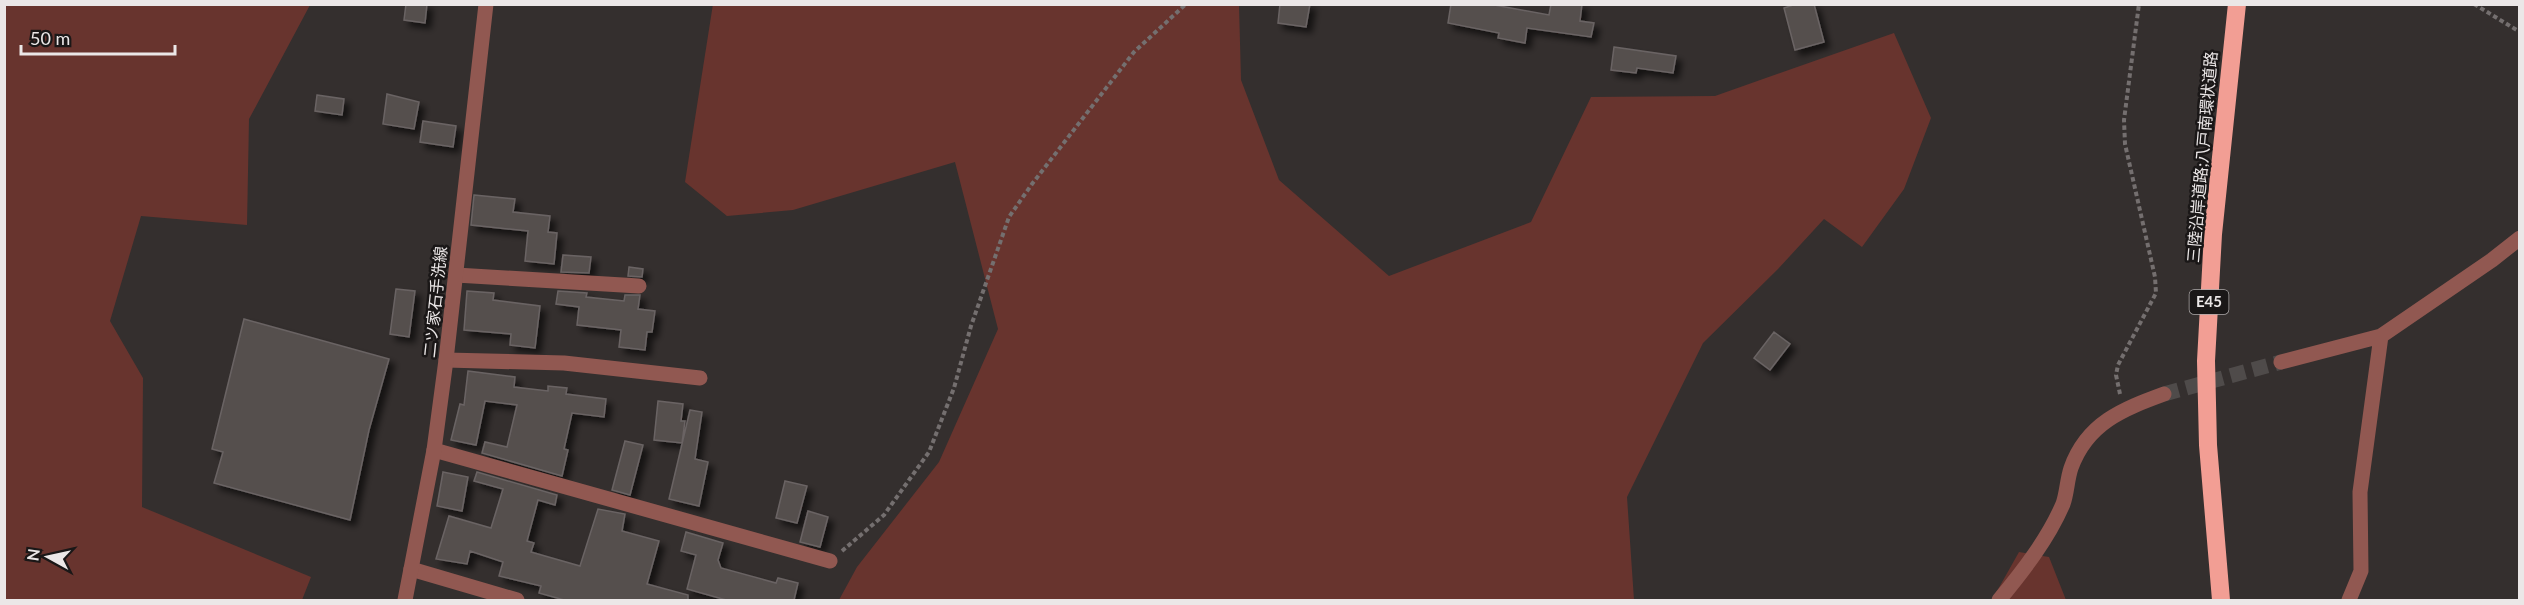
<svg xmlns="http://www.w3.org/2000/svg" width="2524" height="605" viewBox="0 0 2524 605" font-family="Lato,'Noto Sans JP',sans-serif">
  <defs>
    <filter id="shadow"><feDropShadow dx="5.5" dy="5.5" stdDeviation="3" flood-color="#0009"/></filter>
  </defs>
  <rect width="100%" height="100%" fill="#342f2e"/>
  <path fill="#68342e" d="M713,4L1239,5L1241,80L1279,180L1389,276L1531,222L1591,97L1715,96L1894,33L1931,118L1904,189L1862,247L1824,219L1778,269L1703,343L1627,497L1634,600H839L857,567L939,462L998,329L955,162L793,210L727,216L685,182Z
    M4,5H310L249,119L247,225L141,216L110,321L143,378L142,507L311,577L302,600H5Z
    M2019,552L2049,557L2066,600H1992Z"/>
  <path fill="#554f4e" stroke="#6a6464" stroke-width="1.5" filter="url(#shadow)" d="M406,4H427L425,23L404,20Z
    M1280,4H1310L1306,27L1278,23Z
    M1451,4H1489L1549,15L1551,4H1582L1580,21L1594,23L1591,37L1527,28L1525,43L1498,38L1499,33L1448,23Z
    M1796,4H1814L1824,42L1795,50L1784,8Z
    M1614,47L1676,56L1673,73L1637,68L1636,73L1611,70Z
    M387,94L419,102L414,129L383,124Z
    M317,95L344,99L342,115L315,111Z
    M423,121L456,126L453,147L420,142Z
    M474,195L515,199L513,212L550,216L548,232L557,233L554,264L525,261L528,231L471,225Z
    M563,255L591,257L589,273L561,272Z
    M629,267L643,269L642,277L628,276Z
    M396,289L415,291L409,337L390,334Z
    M467,291L494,293L493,300L540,306L535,348L510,345L511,334L464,330Z
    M558,291L587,293L586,297L624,301L625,295H640L638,309L655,311L652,332H647L645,350L619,347L621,330L577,325L579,307L556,304Z
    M244,319L389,359L369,430L350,520L214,483L223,452L212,449Z
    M1774,332L1790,344L1770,370L1754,358Z
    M468,371L515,377L514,387L548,391V386L567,388L566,394L606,399L604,417L572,413L564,449L568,450L562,476L482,453L485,442L507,447L517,405L485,401L476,445L451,440L460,404L464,405Z
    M658,401L683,404L681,421H685L682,443L654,440Z
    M690,410L702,412L695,459L708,462L699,506L669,499Z
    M625,441L643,445L630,495L612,490Z
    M443,472L468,477L462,511L437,506Z
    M477,472L557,495L555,505L538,500L527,541L534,543L531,552L580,566L598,509L625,514L622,531L659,541L647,584L688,595V600H564L539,593L541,586L499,576L503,562L470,551L467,564L436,559L449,516L491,528L503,489L474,481Z
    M785,481L807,486L797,523L776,518Z
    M808,511L828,517L820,547L800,542Z
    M686,532L723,543L718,560L721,568L776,583L778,578L798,583L794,600H726L687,589L696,555L681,551Z"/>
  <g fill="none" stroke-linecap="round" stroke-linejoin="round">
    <path stroke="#4f4b4a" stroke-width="15" stroke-dasharray="15 8" stroke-linecap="butt" d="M2164,394L2281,362"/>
    <path stroke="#746f6f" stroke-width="4" stroke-dasharray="4.5 3" stroke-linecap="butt" d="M2474,4L2520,32
      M2120,394L2116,375L2118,365L2156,293L2155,277L2125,144L2124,120L2139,4
      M842,551L884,515L929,452L954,388L971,326L1009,217L1032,184L1134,52L1186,4"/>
    <path stroke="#915851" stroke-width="15" d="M456,275L639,286
      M446,360L564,363L700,378
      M2281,362L2381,336L2492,260L2520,238
      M434,450L830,561
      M411,569L517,600
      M1999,600C2023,571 2048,539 2063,504C2067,493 2067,480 2071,468C2087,423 2123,409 2164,394
      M2349,600L2361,571L2360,492L2381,336"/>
    <path stroke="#915851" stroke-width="15" d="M405,600L434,450L446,360L486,4"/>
    <path stroke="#f29e94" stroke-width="18" d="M2221,600L2208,445L2206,361L2213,234L2237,4"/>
  </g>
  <g text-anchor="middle" stroke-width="5" stroke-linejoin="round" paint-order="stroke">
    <rect fill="#1a1717" stroke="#aca9a9" stroke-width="1.5" x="2189.5" y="290" width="39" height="24" rx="4.5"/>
    <g font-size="15" font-weight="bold" fill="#ebe7e7">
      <text x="2209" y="307">E45</text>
    </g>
    <g font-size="16" fill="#ebe7e7" stroke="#1a1717">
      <text transform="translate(2202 157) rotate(-85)" y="6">三陸沿岸道路;八戸南環状道路</text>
      <text transform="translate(435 302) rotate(-84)" y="6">二ツ家石手洗線</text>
    </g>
  </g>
  <rect width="2524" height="605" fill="none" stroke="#ebe7e7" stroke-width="12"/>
  <g transform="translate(48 557) rotate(278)" stroke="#1a1717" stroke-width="4.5" paint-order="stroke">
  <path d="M0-4.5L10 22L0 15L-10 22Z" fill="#ebe7e7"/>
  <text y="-9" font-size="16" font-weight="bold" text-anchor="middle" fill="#ebe7e7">N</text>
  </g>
  <path d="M21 45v9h154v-9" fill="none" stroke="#ebe7e7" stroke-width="3"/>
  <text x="30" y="45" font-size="18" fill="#ebe7e7" stroke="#1a1717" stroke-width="4.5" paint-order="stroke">50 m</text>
</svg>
